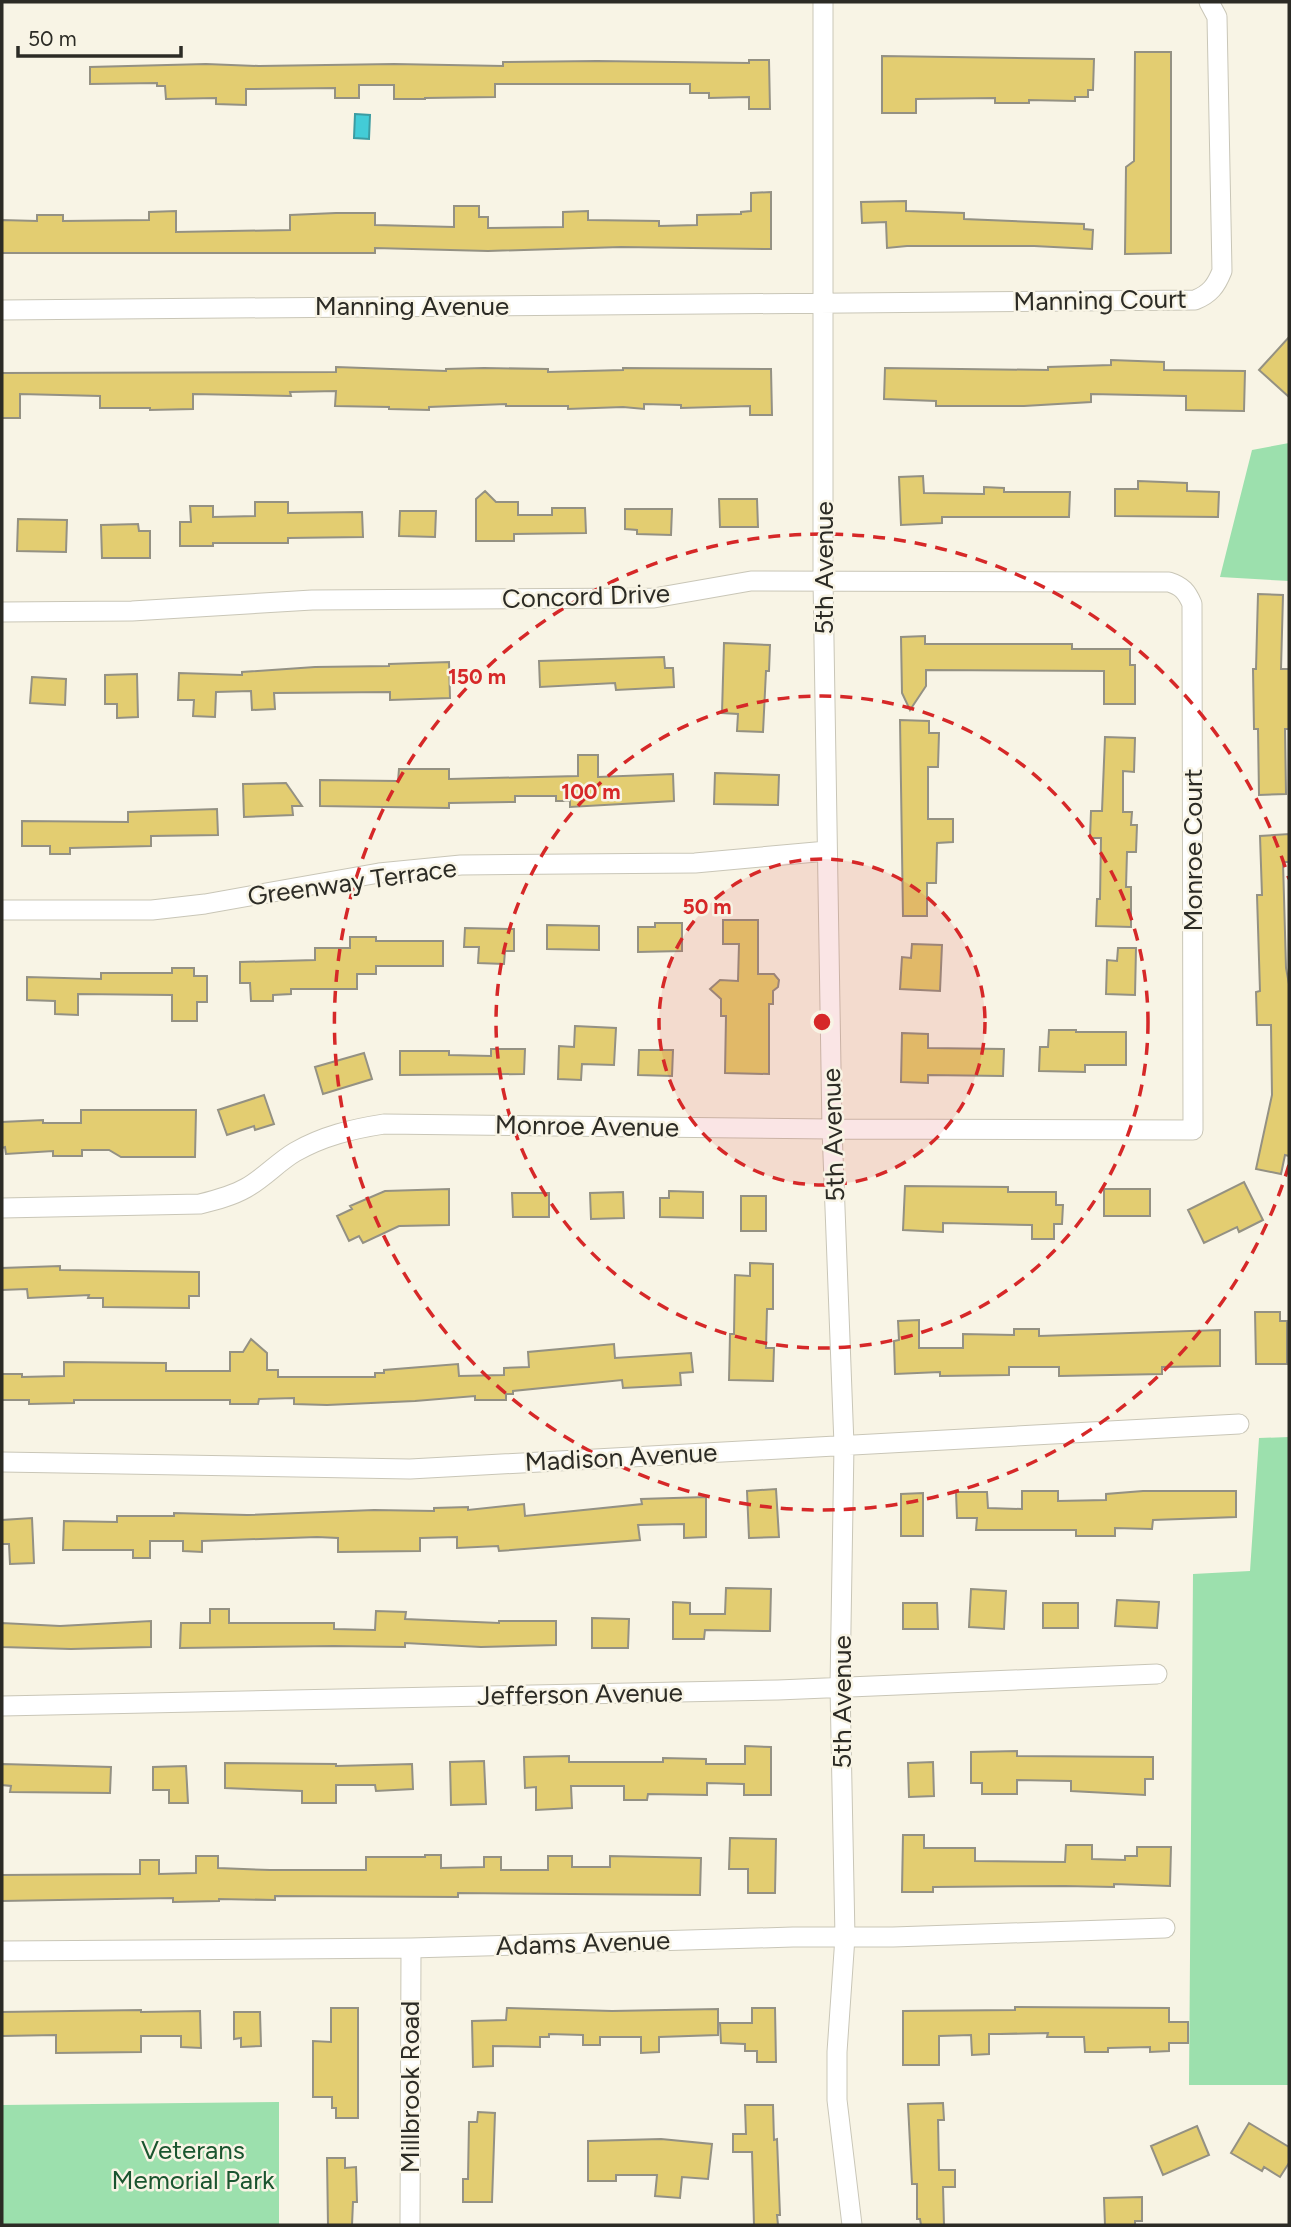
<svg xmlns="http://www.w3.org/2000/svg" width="1291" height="2227" viewBox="0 0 1291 2227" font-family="Figtree,sans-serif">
  <rect width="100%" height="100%" fill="#f8f4e5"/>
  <path fill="#9ce0ad" d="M1289,443V581L1220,577L1252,450Z
    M1289,1437V2085H1189L1193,1574L1250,1571L1259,1438Z
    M279,2102V2225H2V2105Z"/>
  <path fill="#43ccd7" stroke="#3c9ca2" stroke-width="2" d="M355,114L370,115L369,139L354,138Z"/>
  <path fill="#e3cd71" stroke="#949183" stroke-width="2" d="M1135,52H1171V253L1125,254L1126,167L1134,161Z
    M882,56L1094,59L1093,90H1088V97H1075V101L1029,100V103H995V98L916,99V113H882Z
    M749,60H769L770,109H749V97L709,98V93H690V84H495V97L425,98V99H394V85H359V98H335V88L246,89V105L216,104V98L166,99L165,86H157V83L90,84V67L206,64L259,66L394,64L503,66V62L597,61L749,63Z
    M771,192V249L621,247L488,251L375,248V253H2V220L37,221V215H63V221L149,220V212L176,211V232L290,230V215L336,213H375V225L454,227V206H479V217H488V228L563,227V212L588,211V220L659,221V226L697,225V215L741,214V212L751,211V193Z
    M906,201V211L964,213V219L1084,224V229L1093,230L1092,249L1034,246H907L887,248L886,222L862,223L861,202Z
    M1289,337V397L1259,370Z
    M1111,360L1164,362V370L1245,371L1244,411L1186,410V396L1091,394V402L1024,406H936V401L884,399L885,368L1048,370V367L1111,365Z
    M336,367L446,371V369L484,368L548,369V372L623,370V368L771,369L772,415H750V406L681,408V405L644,404V409L623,407L568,409V406H506V404L429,407V410L389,409V407L335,406L336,391L290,392L291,396L193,394V409L150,410V408H100V396L20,394V418H2V373L336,372Z
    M923,476L924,493L984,494V487L1004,488V492H1070L1069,517H942V523L901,525L899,477Z
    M1138,481L1187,483V491L1219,492L1218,517L1115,516V489H1138Z
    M485,491L496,502H518V515H552V508H585L586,533L514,534V541H476V499Z
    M719,499H757L758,527H720Z
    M255,502H288V513L362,512L363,537L288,538V543H213V546H180V522H191L190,506H213V517L255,516Z
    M625,509H672L671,535L637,534V530L625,529Z
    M400,511H436L435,537L399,536Z
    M18,519L67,520L66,552L17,551Z
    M138,524L139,531H150V558H102L101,525Z
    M1258,594L1283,595L1281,669H1289V729H1285L1286,794L1259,795L1258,729H1254L1253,669H1256Z
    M925,636V644H1072V649H1130V665H1135V704H1104V671L926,670V686L910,710L902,693L901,637Z
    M724,643L770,645L769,671H766L763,732L737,731L738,714L722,713Z
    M664,657L665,668H673L674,687L616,690L615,683L540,687L539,661Z
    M449,662L450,698L390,700V692L274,693L275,709L252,710L251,691L216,692L215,717L193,716L194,700H178L179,673L242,675V672L315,667L389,666V664Z
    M137,674L138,717L117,718V704H105V675Z
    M32,677L66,679L65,705L30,703Z
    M900,720L929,721V733H939L938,767H928V819H953V842L937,843L936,883H927V916H903Z
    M1105,737L1135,738L1134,772L1123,771V812H1132L1131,825H1137L1136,852H1127L1126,887H1131V927L1096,926L1097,899H1100L1101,838H1090L1091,811H1102Z
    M578,755H598V777L673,774L674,801L570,807V801H556V796H515V802L449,803V808L320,806V780L398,781L399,769H449V779L578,776Z
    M715,773L779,775L778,805L714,804Z
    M286,783L302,806H292L293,815L244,817L243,784Z
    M217,809L218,835L151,836V846L70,848V854H50V846H22V821L128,822V812Z
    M1289,834V862H1283L1286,968L1289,984V1156L1285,1155L1281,1174L1256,1169L1272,1095L1271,1025H1257L1256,992L1260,991L1257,895H1262L1260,836Z
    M723,920H758V974H774L779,980L778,987L773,991V1004H769V1074L725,1073L726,1016H721V999L710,989L720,980L738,981L739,944H723Z
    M655,923H682V951L638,952V927H655Z
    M547,925L599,926V950L547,949Z
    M465,928L514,929V951H505L504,964L478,963L479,947H464Z
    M350,937H376V941H443V966H376V974H357V989H291V994L273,995V1001H251L250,983H240V962L315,960V948H350Z
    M912,944L942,945L940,991L900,989L902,957L911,958Z
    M1118,948H1136L1135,995L1106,994L1107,960L1117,961Z
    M172,968H194V976H207V1002H197V1021H172V995L78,994V1015L55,1014V1001L27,1000V977L101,979V973H172Z
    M575,1026L616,1028L614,1065L582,1064L581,1080L558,1079L559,1046L574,1047Z
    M1049,1030H1076V1032H1126V1065H1085V1072L1039,1071L1040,1047H1048Z
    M902,1033L928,1034V1048L1004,1049L1003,1076L928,1075V1083L901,1082Z
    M491,1049H525L524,1074L400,1075V1051H449V1055L491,1056Z
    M639,1050H673L672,1076L638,1075Z
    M364,1053L372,1079L323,1094L315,1067Z
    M264,1095L274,1124L255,1130L254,1126L227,1135L218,1110Z
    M81,1110H196L195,1157H121L109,1150H82V1156H53V1151L6,1154L5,1147L2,1148V1122L43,1120V1123H81Z
    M1244,1182L1263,1220L1239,1232L1237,1227L1204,1243L1188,1210Z
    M905,1186L1008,1187V1192H1056V1205H1063L1062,1224H1054V1239H1032V1225L943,1223V1232L903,1230Z
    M449,1189V1225L399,1226L363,1243L359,1236L349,1241L337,1216L352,1209L350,1206L385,1191Z
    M1104,1189H1150V1216H1104Z
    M669,1191L703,1192V1218L660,1217V1198H669Z
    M623,1192L624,1218L591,1219L590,1193Z
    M512,1193H549V1217H513Z
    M741,1196H766V1231H741Z
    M750,1263L773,1264V1309H767L766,1348H774L773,1381L729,1380L730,1334H734L735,1275L750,1276Z
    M60,1266V1270L199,1272V1296H189V1308L103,1307V1298H88L89,1295L28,1298L27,1289L2,1290V1268Z
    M1255,1312H1280V1321H1287V1364H1256Z
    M919,1320V1348H963V1334L1014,1335V1329H1039V1336L1220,1330V1366L1162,1367V1374L1059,1376V1367H1009V1375L940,1376V1372L895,1374L894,1341L899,1340L898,1321Z
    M251,1339L267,1353V1370H278V1377H375V1373H384V1370L458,1364L459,1376L504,1375V1368L529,1367L528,1352L614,1344L615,1358L691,1353L693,1372L680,1373L681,1385L623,1388L622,1380L513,1391V1394H506V1400H475V1396L415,1401L327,1405L294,1404V1398L259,1399L258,1404H230V1400H74V1403L29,1404V1400H2V1374H22V1377L64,1376V1362L166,1363V1371H230V1352H243Z
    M776,1489L779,1537L749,1538L747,1491Z
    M1022,1491H1058V1501L1106,1500V1494L1143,1491H1236V1517L1153,1520L1152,1529L1115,1528V1536H1076V1530H976L977,1518H957L956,1492H987L988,1508L1022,1509Z
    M923,1493V1536H901V1494Z
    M706,1497V1537L684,1538V1524L638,1525L640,1540L499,1551L498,1546L457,1548V1537L420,1538V1551L338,1552V1538L317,1537L202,1541V1552L183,1551V1541H150V1558H133V1550H63L64,1521L117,1522V1516H174V1513L247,1515L374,1510L434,1511V1508L468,1507V1510L524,1504L525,1516L642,1504L641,1499Z
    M32,1518L34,1563L10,1564L9,1544H2V1520Z
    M726,1588L771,1589L770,1631L705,1630L704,1639H673V1602L690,1603V1614H725Z
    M971,1589L1006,1591L1004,1629L969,1627Z
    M1117,1600L1159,1602L1157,1628L1115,1626Z
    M903,1603H937L938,1629H903Z
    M1043,1603H1078V1628H1043Z
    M210,1609H229V1623H334V1629L375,1630L376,1611L406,1612L405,1619L499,1623V1621H556V1645L481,1647L405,1643V1647L334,1646L180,1648L181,1623H210Z
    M592,1618L629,1619L628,1648H592Z
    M151,1621V1647L71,1649L2,1647V1623L60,1626Z
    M745,1746L771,1747V1795H744V1784L707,1783V1795L648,1794L647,1800H624V1786H571L572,1808L536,1810V1787L525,1788L524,1757L569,1756V1762H663V1758L706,1759V1764H745Z
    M1017,1751V1756L1153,1757V1779H1145V1795L1071,1791V1781L1017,1780V1794H982V1783H971V1752Z
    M484,1761L486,1804L451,1805L450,1762Z
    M933,1762L934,1796L909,1797L908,1763Z
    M225,1763L336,1764V1766L412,1764L413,1789L376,1791L375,1785H336V1803H302V1791L225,1788Z
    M2,1764L111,1767L110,1793L10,1792L11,1786L2,1785Z
    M186,1766L188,1803H169V1790H153V1767Z
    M903,1835H924V1848H975V1861L1065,1862L1066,1845H1092V1859L1125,1860V1856H1137V1847H1171L1170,1886L1114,1884V1887L1065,1886L933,1887V1892H902Z
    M730,1838L776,1839L775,1893H748V1869H729Z
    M425,1855H441V1868L484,1867V1857H501V1870H548V1856H572V1867H610V1856L701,1858L700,1895L458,1893V1897L275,1896V1900L219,1899V1901L173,1902V1898L2,1901V1875L140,1874V1860H159V1874L196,1873V1856H218V1868L270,1870H366V1857H425Z
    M1015,2007L1169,2008V2022H1188V2043H1169V2051L1150,2052V2047L1108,2048V2052H1085L1084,2037H1047L1048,2033L1000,2034H989V2054L972,2055L971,2035L939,2036V2065H903V2011L1015,2010Z
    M331,2008H358V2118H336V2108H332V2097H313V2041L331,2042Z
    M507,2008L612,2011L718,2009V2035L659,2037V2052L641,2053V2037H600V2045H583V2035L549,2034V2037H540V2047L493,2046V2066L473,2067L472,2021L506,2020Z
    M752,2008H775L776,2062H757V2051H745V2044L721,2043L720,2023H752Z
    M141,2010V2012L200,2011L201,2048L181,2047V2036H141V2052L56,2053V2035L2,2036V2012Z
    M234,2012H260L261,2046L241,2047V2038L234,2039Z
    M943,2103L944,2120H938L939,2170H955V2187H943L944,2225H921L920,2219H917V2184H912L908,2104Z
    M745,2105H773L774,2140L777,2139L780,2215H777L778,2225H754L752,2152H733V2134H746Z
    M478,2112L495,2113L492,2202H463V2179H468L469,2122H477Z
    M1249,2123L1289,2147V2163L1280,2177L1264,2167L1262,2171L1231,2153Z
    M1197,2126L1209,2155L1163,2175L1151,2146Z
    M661,2139L712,2144L708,2179L682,2177L680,2198L655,2196L657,2175H616V2181H588V2141Z
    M327,2158H345V2168L356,2167L357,2202H353L352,2225H328Z
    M1142,2197V2221H1135V2225H1105L1104,2198Z"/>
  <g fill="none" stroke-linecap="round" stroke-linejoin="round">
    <defs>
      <path id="street" d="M823,2V580L832,1129L844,1445L840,1687L845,1937L837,2052V2100L852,2225
        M2,310L1195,300C1210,294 1216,286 1222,271L1217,17L1209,2
        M2,612L132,611L312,600L654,598L751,581L1169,582C1182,586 1187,592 1192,604L1193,1130L832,1129L384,1124C352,1129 323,1136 295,1152C278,1162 264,1178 246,1188C232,1196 216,1200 200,1204L2,1208
        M2,910H152L205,904L379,873L461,865L695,863L827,851
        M2,1462L410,1469L1239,1424
        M2,1706L778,1690L1157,1674
        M2,1951L411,1948L793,1937H893L1165,1928
        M410,2225L411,1948"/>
    </defs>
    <use href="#street" stroke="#c9c6b7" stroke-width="21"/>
    <use href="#street" stroke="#fff" stroke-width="19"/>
  </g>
  <circle cx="822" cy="1022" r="163" fill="#d62828" fill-opacity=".12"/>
  <g fill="none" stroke="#d62828" stroke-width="3.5" stroke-dasharray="12 9">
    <circle cx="822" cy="1022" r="163"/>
    <circle cx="822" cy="1022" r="326"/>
    <path d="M1289 1165A488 488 0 1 1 1289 879"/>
  </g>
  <g text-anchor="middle" stroke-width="5" stroke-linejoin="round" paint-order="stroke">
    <g font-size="26" fill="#2c2b25" stroke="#f8f4e5">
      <text transform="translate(1100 300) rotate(-1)" y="9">Manning Court</text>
      <text x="412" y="315">Manning Avenue</text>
      <text transform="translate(824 568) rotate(-90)" y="9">5th Avenue</text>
      <text transform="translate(586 596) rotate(-2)" y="9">Concord Drive</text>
      <text transform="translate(1193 850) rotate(-90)" y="9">Monroe Court</text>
      <text transform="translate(352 882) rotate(-8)" y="9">Greenway Terrace</text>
      <text transform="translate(587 1126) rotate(1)" y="9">Monroe Avenue</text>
      <text transform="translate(833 1135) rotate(-92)" y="9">5th Avenue</text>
      <text transform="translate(621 1457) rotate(-3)" y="9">Madison Avenue</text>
      <text transform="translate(580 1694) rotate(-1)" y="9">Jefferson Avenue</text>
      <text transform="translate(842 1702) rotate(-90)" y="9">5th Avenue</text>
      <text transform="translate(583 1943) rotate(-2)" y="9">Adams Avenue</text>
      <text transform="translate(410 2087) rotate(-90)" y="9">Millbrook Road</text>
    </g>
    <g font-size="26" fill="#1a552f" stroke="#f8f4e5">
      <text x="193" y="2159">Veterans<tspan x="193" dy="30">Memorial Park</tspan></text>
    </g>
  </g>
  <circle cx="822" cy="1022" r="10" fill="#d62828" stroke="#f8f4e5" stroke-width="3.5"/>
  <g font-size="21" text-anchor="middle" font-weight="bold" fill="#d62828" stroke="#f8f4e5" stroke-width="5" stroke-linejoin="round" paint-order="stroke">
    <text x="477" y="684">150 m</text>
    <text x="591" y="799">100 m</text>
    <text x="707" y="914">50 m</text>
  </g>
  <rect width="1291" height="2227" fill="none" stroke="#2c2b25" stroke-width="7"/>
  <path d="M18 46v10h163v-10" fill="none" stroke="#2c2b25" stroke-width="3.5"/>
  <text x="28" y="46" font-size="21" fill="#2c2b25" stroke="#f8f4e5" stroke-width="5" paint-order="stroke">50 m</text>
</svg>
